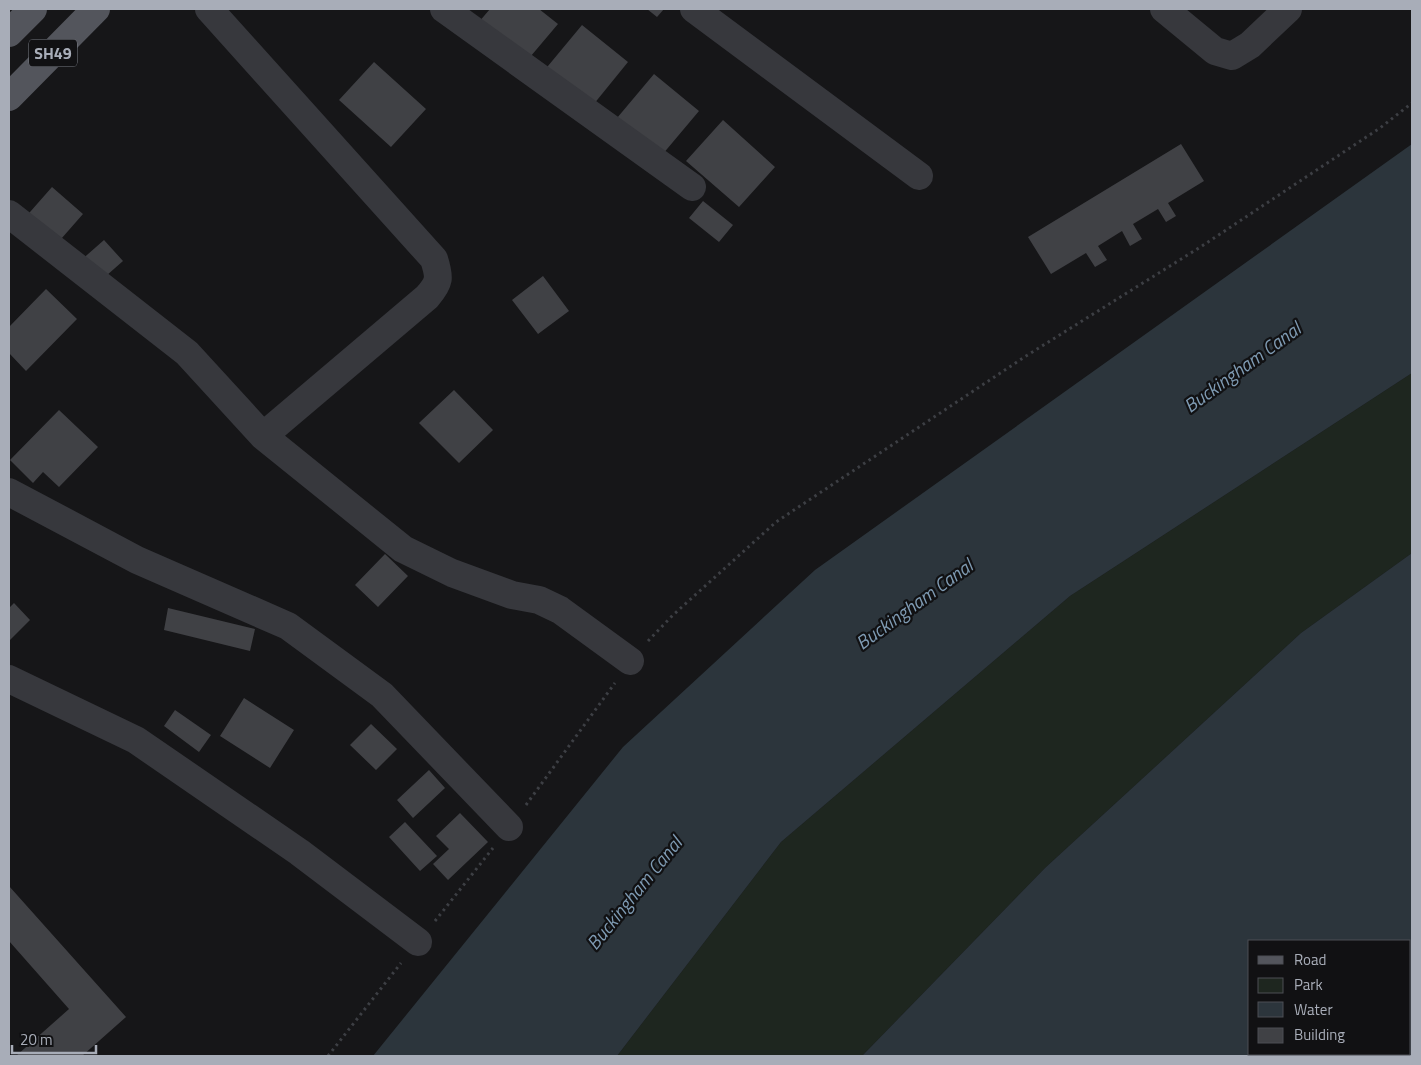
<svg xmlns="http://www.w3.org/2000/svg" width="1421" height="1065" viewBox="0 0 1421 1065" font-family="'Titillium Web',sans-serif">
  <rect width="100%" height="100%" fill="#161618"/>
  <path fill="#1e261f" d="M1412,373V553L1301,633L1045,868L862,1056H617L781,842L1070,596Z"/>
  <path fill="#2c353c" fill-rule="evenodd" d="M1412,144V373L1070,596L781,842L617,1056H373L623,747L815,570Z
    M1412,553V1056H862L1045,868L1301,633ZM1250,941H1410V1054H1250Z"/>
  <path fill="#404145" d="M490,9H539L558,24L525,63L478,23Z
    M647,9H664L657,17Z
    M582,25L628,62L589,110L543,72Z
    M374,62L426,109L391,147L339,100Z
    M654,74L699,111L662,155L617,118Z
    M723,120L775,167L739,207L686,161Z
    M1181,144L1204,181L1168,203L1176,216L1166,222L1158,209L1133,224L1142,239L1130,246L1122,231L1098,246L1107,260L1095,267L1086,253L1051,274L1028,237Z
    M52,187L83,214L54,247L23,220Z
    M703,201L733,225L719,242L689,218Z
    M104,240L123,261L98,283L79,262Z
    M543,276L569,311L538,334L512,300Z
    M46,289L77,319L26,371L9,353V327Z
    M454,390L493,430L459,463L419,423Z
    M59,410L98,447L59,487L43,472L33,483L10,460Z
    M385,554L408,576L378,607L355,585Z
    M14,603L30,620L9,641V608Z
    M168,608L255,629L250,651L164,630Z
    M244,698L294,730L270,768L220,736Z
    M175,710L211,735L199,752L164,726Z
    M371,724L397,749L376,770L350,745Z
    M429,770L445,788L413,818L397,800Z
    M460,813L488,842L448,880L433,864L449,849L436,836Z
    M405,822L437,856L420,871L389,837Z
    M9,886L126,1017L82,1056H16L69,1009L9,941Z"/>
  <g fill="none" stroke-linecap="round" stroke-linejoin="round">
    <path stroke="#3d3f44" stroke-width="3" stroke-dasharray="2.5 4" stroke-linecap="butt" d="M648,641L673,615L776,522L1026,356L1202,246L1380,128L1412,103
      M526,805L615,683
      M435,921L493,848
      M328,1056L401,963"/>
    <path stroke="#37383d" stroke-width="28" d="M209,9L434,259C440,278 440,282 427,297L263,436
      M444,9L692,187
      M694,9L919,176
      M1164,9L1215,51L1232,56L1250,45L1288,9
      M9,214L187,353L263,436L403,549L452,573L512,595L539,600L560,610L630,661
      M9,492L137,560L288,626L382,695L509,827
      M9,679L136,740L299,852L418,942"/>
    <path stroke="#53555c" stroke-width="28" d="M9,33L33,9
      M9,97L96,9"/>
  </g>
  <g text-anchor="middle" stroke-width="4.5" stroke-linejoin="round" paint-order="stroke">
    <rect fill="#111113" stroke="#7b7e86" stroke-width="1" x="29" y="39.5" width="48" height="27" rx="4"/>
    <g font-size="16" font-weight="bold" fill="#a8adb8">
      <text x="53" y="59">SH49</text>
    </g>
    <g font-size="19" font-style="italic" fill="#7f9bb3" stroke="#111113">
      <text transform="translate(1242 367) rotate(-36)" y="7">Buckingham Canal</text>
      <text transform="translate(914 604) rotate(-36)" y="7">Buckingham Canal</text>
      <text transform="translate(634 893) rotate(-51)" y="7">Buckingham Canal</text>
    </g>
  </g>
  <rect width="1421" height="1065" fill="none" stroke="#a8adb8" stroke-width="20"/>
  <rect x="1248" y="940" width="162" height="115" fill="#111113" stroke="#4d4f55"/>
  <rect x="1258" y="956" width="25" height="8" fill="#53555c" stroke="#4d4f55"/>
  <text x="1294" y="965" font-size="15" fill="#a8adb8">Road</text>
  <rect x="1258" y="978" width="25" height="15" fill="#1e261f" stroke="#4d4f55"/>
  <text x="1294" y="990" font-size="15" fill="#a8adb8">Park</text>
  <rect x="1258" y="1002" width="25" height="15" fill="#2c353c" stroke="#4d4f55"/>
  <text x="1294" y="1015" font-size="15" fill="#a8adb8">Water</text>
  <rect x="1258" y="1028" width="25" height="15" fill="#404145" stroke="#4d4f55"/>
  <text x="1294" y="1040" font-size="15" fill="#a8adb8">Building</text>
  <path d="M12 1045v8h84v-8" fill="none" stroke="#a8adb8" stroke-width="2.5"/>
  <text x="20" y="1045" font-size="15" fill="#a8adb8" stroke="#111113" stroke-width="4" paint-order="stroke">20 m</text>
</svg>
